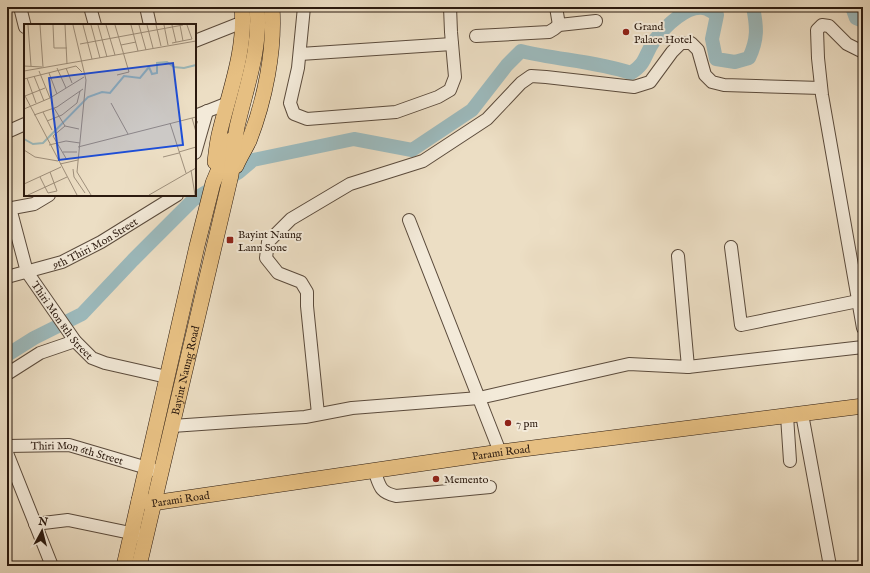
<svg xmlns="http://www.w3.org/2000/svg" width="870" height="573" viewBox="0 0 870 573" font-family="'IM FELL English',serif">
  <rect width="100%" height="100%" fill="#ecdec4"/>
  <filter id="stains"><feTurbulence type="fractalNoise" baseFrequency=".005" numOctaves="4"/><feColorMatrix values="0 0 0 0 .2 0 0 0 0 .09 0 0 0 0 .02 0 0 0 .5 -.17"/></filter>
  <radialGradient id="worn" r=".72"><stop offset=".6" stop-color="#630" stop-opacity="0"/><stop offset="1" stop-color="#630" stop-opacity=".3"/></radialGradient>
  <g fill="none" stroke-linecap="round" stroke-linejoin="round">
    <path stroke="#9cbabd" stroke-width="14" d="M852,7L856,18L863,21
      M7,355L34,338L82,314L133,260L193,200L239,172L253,160L354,139L412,150L472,110L507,65L521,51C558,60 595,61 631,73C647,63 644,55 654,41C664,28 688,2 707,9C710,10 714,13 717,15L712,39L716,59L735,62L749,58C758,39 757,27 753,7"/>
    <defs>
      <g id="minor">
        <path d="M20,7L25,27"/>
        <path d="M90,7L95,25"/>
        <path d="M146,7L150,25"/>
        <path d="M304,7L298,68L290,103L294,114L307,119L396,112L438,97L450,90L455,77L451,32L450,7"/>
        <path d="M556,7L559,25"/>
        <path d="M476,36L549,32L554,29L559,25L596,21"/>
        <path d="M195,41L243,22"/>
        <path d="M863,52L847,44L829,26L822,25L817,30L818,58L822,95L863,328"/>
        <path d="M300,54L452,44"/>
        <path d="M195,116L228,103"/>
        <path d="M7,132L25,124"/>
        <path d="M195,153L207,111"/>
        <path id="s1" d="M10,208L27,272L75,341L92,358L105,363L167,377"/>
        <path d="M7,209L34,204L49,195"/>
        <path d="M409,220L500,452"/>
        <path d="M731,247L741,325L863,300"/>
        <path d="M678,256L688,367"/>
        <path id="s2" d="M7,277L62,262L101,242L177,195"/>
        <path d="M7,374L40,353L75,341"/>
        <path d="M318,414L307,306V292L301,282L278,273L266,258L268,242L291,219L350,184L423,161L487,119L521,83L531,76L546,77L634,87L650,82L672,52L681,43H691L698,50L705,75L712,82L724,85L821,88"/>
        <path d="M802,414L830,566"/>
        <path d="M787,416L790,461"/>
        <path d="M172,426L305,417L352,408L479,398L629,364L688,367L863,347"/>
        <path id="s3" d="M7,446L69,445L154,470"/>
        <path d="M7,453L52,566"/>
        <path d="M374,470C380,486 379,492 396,496L490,487"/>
        <path d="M35,524L68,520L140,535"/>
      </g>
      <g id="major">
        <path d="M215,162C216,153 217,144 219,135C229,92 246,51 242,7"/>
        <path d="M236,166C240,157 245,149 249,141C265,100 275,50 272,7"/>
        <path id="s4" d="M139,500L153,503L500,452L863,406"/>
        <path d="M124,566L197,246L213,183L231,140"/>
        <path id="s5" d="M139,566L231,175C233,159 234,143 237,127C246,87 261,49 257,7"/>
      </g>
    </defs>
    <use href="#minor" stroke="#5b4b3c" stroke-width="14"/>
    <use href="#major" stroke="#2b1a0f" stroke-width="16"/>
    <use href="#minor" stroke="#f3ead9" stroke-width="12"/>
    <use href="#major" stroke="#e6bf82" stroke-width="15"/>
  </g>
  <g fill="#8f2418" stroke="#f3ead9" stroke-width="1.5">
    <circle cx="626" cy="32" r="4"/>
    <rect x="226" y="236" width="8" height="8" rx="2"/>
    <circle cx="508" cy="423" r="4"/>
    <circle cx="436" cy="479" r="4"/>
  </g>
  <g text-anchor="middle" stroke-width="4" stroke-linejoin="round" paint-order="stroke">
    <g font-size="11" fill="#2b1a0f" stroke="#f3ead9" text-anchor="start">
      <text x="634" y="30">Grand<tspan x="634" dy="13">Palace Hotel</tspan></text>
      <text x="238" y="238">Bayint Naung<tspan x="238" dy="13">Lann Sone</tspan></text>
      <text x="516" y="427">7 pm</text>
      <text x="444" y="483">Memento</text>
    </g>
    <g font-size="11" fill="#2b1a0f" stroke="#f3ead9">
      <text dy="4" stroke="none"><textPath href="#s2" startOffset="95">9th Thiri Mon Street</textPath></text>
      <text dy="4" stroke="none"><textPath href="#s1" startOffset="126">Thiri Mon 8th Street</textPath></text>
      <text dy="4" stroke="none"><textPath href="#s5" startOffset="201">Bayint Naung Road</textPath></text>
      <text dy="4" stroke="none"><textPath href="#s4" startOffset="366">Parami Road</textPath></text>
      <text dy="4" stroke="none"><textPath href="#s3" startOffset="71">Thiri Mon 6th Street</textPath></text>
      <text dy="4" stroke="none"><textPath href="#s4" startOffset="42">Parami Road</textPath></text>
    </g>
  </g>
  <g transform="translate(24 24)">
    <rect width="172" height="172" fill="#ecdec4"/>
    <path fill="none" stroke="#9cbabd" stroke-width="2" d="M0,115L9,120L19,119L64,73L78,68L86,69L100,52L116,54L125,43L128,50L133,49V39L143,38L150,43L160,44L172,41"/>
    <path fill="none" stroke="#9f907c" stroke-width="1" d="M4,1L7,42M16,1L19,43M29,1L30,24H43M41,1L43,40M49,1L62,56L53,148L67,171M59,1L68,35M67,1L76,34M74,1L83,33M82,1L91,31M91,1L105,48L93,51M107,1L114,27M115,1L122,26M123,1L129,24M132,1L137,22M140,1L144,21M148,1L152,18M156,1L159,17M148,19L168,15L163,1M56,20L159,1M97,21L112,18M0,42L18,43M33,44L42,64M42,44L48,59M0,47L172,17M15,47L26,74M25,49L33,70M10,52L20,77M3,54L12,79M0,55L52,42L58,48M0,70L53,171M1,72L21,64M87,79L104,110M30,84L41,102L55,105M0,85L26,74L60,53M19,88L28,106M10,91L33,83L59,65M168,94L172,108M23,97L38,91L53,79L56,67M146,99L162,149M41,102L29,112L43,136M25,121L42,117L56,119M54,123L172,93M0,126L11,133L34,137M39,128H53M155,128L172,123M139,133L155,129M36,140L54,136M49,145L50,153L61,169M167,146L171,171M16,153L24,169L33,167L26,148M0,160L37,143M4,171L43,153M125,171L172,144"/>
    <path fill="#1d4ed8" fill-opacity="0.15" stroke="#1d4ed8" stroke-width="2" d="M149,39L159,121L35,136L25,54Z"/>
    <rect width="172" height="172" fill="none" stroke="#2b1a0f" stroke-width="2"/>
  </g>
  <rect width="870" height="573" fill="none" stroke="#ecdec4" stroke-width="24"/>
  <rect x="8" y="8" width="854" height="557" fill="none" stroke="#2b1a0f" stroke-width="2"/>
  <rect x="12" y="12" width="846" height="549" fill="none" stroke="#2b1a0f"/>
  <g transform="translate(42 531) rotate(7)" stroke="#f3ead9" stroke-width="3" paint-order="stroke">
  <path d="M0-3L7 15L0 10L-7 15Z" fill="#2b1a0f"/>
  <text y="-6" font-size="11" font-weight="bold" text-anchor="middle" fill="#2b1a0f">N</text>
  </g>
  <rect width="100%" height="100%" filter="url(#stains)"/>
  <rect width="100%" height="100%" fill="url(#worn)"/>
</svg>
